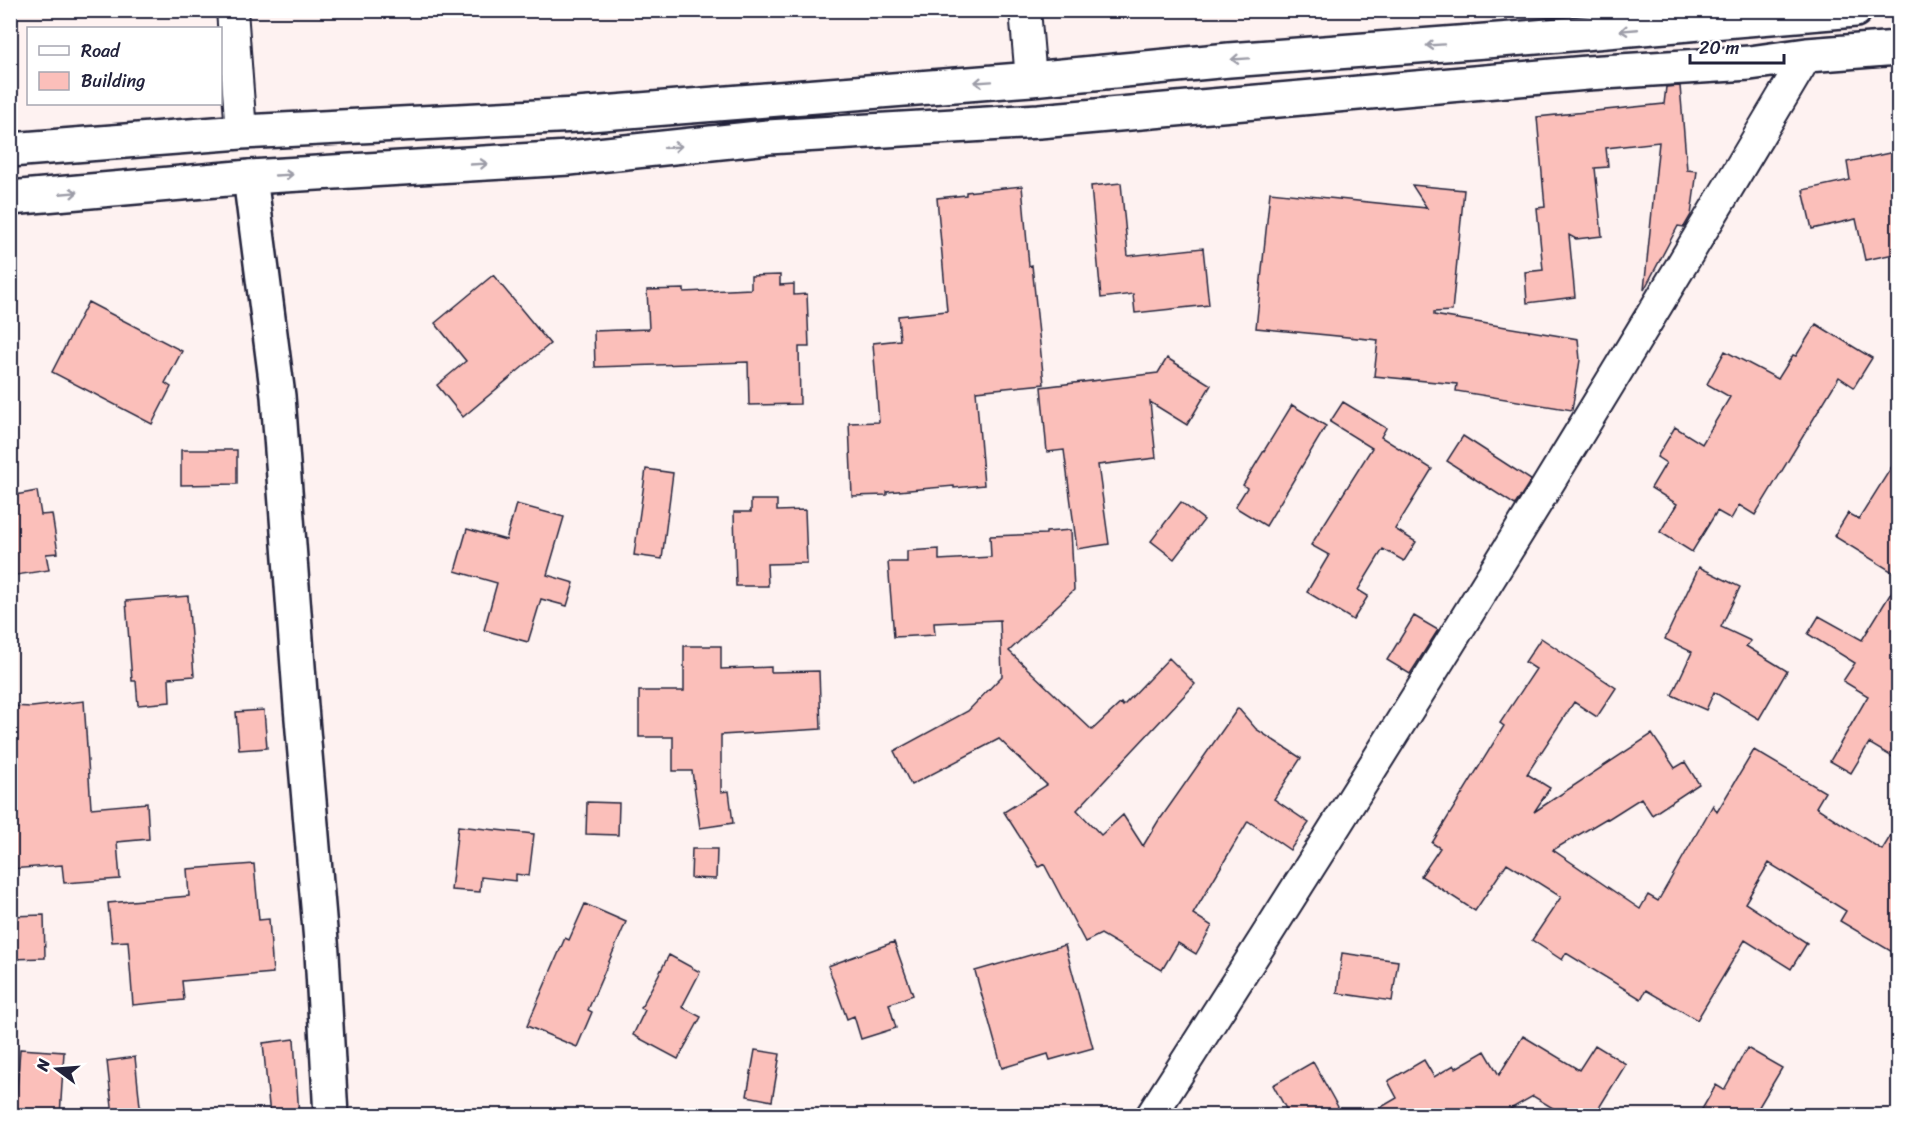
<svg xmlns="http://www.w3.org/2000/svg" width="1909" height="1126" viewBox="0 0 1909 1126" font-family="Sriracha,sans-serif">
  <rect width="100%" height="100%" fill="#fef2f1"/>
  <filter id="ink" filterUnits="userSpaceOnUse"><feTurbulence type="fractalNoise" baseFrequency=".0167" numOctaves="2"/><feDisplacementMap in="SourceGraphic" scale="12" xChannelSelector="R" yChannelSelector="G"/><feConvolveMatrix kernelMatrix="1 2 1 2 8 2 1 2 1" color-interpolation-filters="sRGB"/></filter>
  <g filter="url(#ink)">
    <path fill="#fbbfba" stroke="#22223b" stroke-width="1.5" d="M1680,86L1687,170L1697,171L1691,215L1684,227L1678,226L1644,290L1659,142L1606,148L1608,167L1595,168L1602,236L1576,239L1569,235L1575,297L1527,303L1525,272L1543,270L1537,208L1545,207L1537,117L1664,104L1666,87Z
      M1899,151V253L1865,260L1856,219L1812,229L1803,190L1850,180L1847,162Z
      M1121,183L1128,256L1203,248L1209,305L1135,313L1133,294L1101,298L1091,186Z
      M1412,185L1464,190L1452,311L1434,312V315L1578,339L1580,360L1572,410L1456,391L1457,384L1374,376L1378,340L1256,328L1270,192L1427,208Z
      M1022,186L1029,266L1032,265L1044,384L976,391L984,485L954,488V486L887,492V495L852,496L849,423L879,422L873,343L900,340L898,316L947,311L937,198L966,195V192Z
      M493,275L550,344L463,417L437,385L466,361L435,323Z
      M780,275V285L794,284V295L807,294L809,347H799L800,404L749,405L748,362L595,367L594,331L649,329L647,290L684,289V292L751,289V276Z
      M88,302L182,351L165,383L171,387L152,424L52,372Z
      M1816,324L1872,358L1854,387L1839,377L1755,515L1739,505L1731,519L1717,511L1692,552L1660,532L1677,504L1651,488L1666,463L1657,457L1675,427L1702,444L1730,397L1707,384L1725,351L1778,379L1793,355L1796,356Z
      M1167,358L1211,385L1187,425L1150,402L1156,458L1098,465L1109,544L1077,549L1064,450L1047,452L1041,387L1158,373Z
      M1343,402L1386,428L1381,437L1432,469L1395,529L1416,542L1404,561L1383,549L1358,590L1368,596L1353,620L1307,592L1329,555L1311,545L1372,448L1330,422Z
      M1292,405L1326,426L1266,526L1235,507L1247,488L1243,485Z
      M1463,436L1531,480L1515,505L1447,461Z
      M181,450H237V484L181,485Z
      M1899,455V576L1834,536L1848,513L1859,519Z
      M646,469L673,473L662,559L634,555Z
      M37,491L41,515L52,514L58,553L46,554L49,570L10,576V496Z
      M751,500H777V511L805,510L807,563L767,564L768,586H736L734,512H751Z
      M1181,502L1204,520L1174,559L1151,541Z
      M516,504L564,517L547,575L574,583L567,606L541,599L528,642L484,630L497,583L455,571L467,529L506,540Z
      M1071,530L1074,590L1009,651L1092,730L1121,703L1123,706L1169,658L1195,684L1077,810L1101,835L1123,815L1143,846L1160,818H1161L1238,708L1256,729L1301,758L1274,799L1309,823L1290,850L1248,821L1193,914L1212,926L1196,954L1178,943L1162,970L1101,934L1085,942L1044,864L1039,867L1004,812L1047,785L999,739L911,785L894,751L968,711L1002,676L1000,620L934,623L935,635L894,637L888,562H907V551L939,549V560L991,557L990,536L1046,534V532Z
      M1699,567L1740,587L1721,627L1751,641L1746,646L1787,671L1759,719L1714,692L1706,710L1672,695L1692,652L1665,639Z
      M1899,580V761L1869,743L1851,773L1830,761L1868,696L1843,681L1855,663L1808,634L1819,616L1862,640Z
      M188,596L194,676L169,678L170,702L138,705L136,681H132L126,601Z
      M1414,616L1438,630L1410,674L1387,660Z
      M1541,638L1616,688L1597,717L1574,702L1527,774L1550,788L1534,812L1652,734L1675,768L1685,762L1699,784L1652,815L1641,798L1608,819L1607,818L1553,850L1640,909L1648,895L1658,901L1713,805L1717,812L1754,750L1825,792L1816,807L1882,850L1899,822V956L1840,921L1846,911L1769,863L1745,903L1807,943L1791,969L1745,940L1697,1020L1646,990L1641,999L1566,953L1562,960L1532,940L1561,897L1507,863L1475,911L1421,876L1440,848L1432,843L1504,726L1500,723L1536,669L1525,662Z
      M684,646H721V669L771,667V672L819,671L821,729L721,735V792L729,791L733,823L700,828L692,771H673V737H639V691H684Z
      M84,701L91,808L147,803L149,839L117,842L120,879L64,883L62,865L10,869V706L32,707Z
      M264,710L267,748L239,750L236,712Z
      M587,802L619,803L618,835L586,834Z
      M458,826L534,834L529,876L516,874V881L481,877L480,892L451,890Z
      M692,849H717L716,879L691,878Z
      M254,864L259,920L269,919L273,973L182,981L184,1000L133,1005L128,941L112,942L108,903L189,896L187,869Z
      M585,904L626,922L588,1010L592,1012L577,1047L527,1026L565,938L569,940Z
      M44,915L45,958L11,959L10,916Z
      M894,942L913,995L889,1004L896,1028L861,1039L854,1016L847,1019L828,966Z
      M1065,945L1093,1048L1050,1060L1048,1054L1002,1068L975,971Z
      M1342,953L1398,961L1392,1001L1337,993Z
      M669,955L700,972L682,1007L701,1017L678,1059L633,1035L645,1010L641,1008Z
      M1523,1036L1579,1070L1595,1045L1626,1064L1594,1116H1566L1533,1096L1500,1115L1366,1116L1397,1098L1388,1081L1424,1060L1434,1077L1454,1065L1456,1068L1485,1051L1499,1075Z
      M294,1039L299,1116H270L263,1043Z
      M1747,1048L1782,1068L1757,1110L1767,1116H1698L1716,1085L1724,1090Z
      M20,1049L64,1052L60,1116H15Z
      M755,1050L780,1054L772,1101L747,1096Z
      M135,1057L141,1116H113L107,1061Z
      M1313,1062L1343,1116H1290L1273,1085Z"/>
    <g fill="none" stroke-linecap="round" stroke-linejoin="round">
      <defs>
        <path id="minor" d="M232,10L241,132
          M1025,10L1031,79
          M1151,1116C1376,766 1595,413 1807,55"/>
        <path id="tertiary" d="M250,177L278,396L301,707L322,953L331,1116"/>
        <path id="secondary" d="M10,150L241,132L577,115L1031,79L1229,60L1512,39L1855,10
          M10,198L250,177L569,158L768,137L1039,121L1587,73L1750,63L1807,55L1898,48"/>
      </defs>
      <use href="#minor" stroke="#22223b" stroke-width="34"/>
      <use href="#tertiary" stroke="#22223b" stroke-width="38"/>
      <use href="#secondary" stroke="#22223b" stroke-width="38"/>
      <use href="#minor" stroke="#fff" stroke-width="30"/>
      <use href="#tertiary" stroke="#fff" stroke-width="33"/>
      <use href="#secondary" stroke="#fff" stroke-width="33"/>
    </g>
    <defs><path id="oneway-shaft" d="M-6 0H5M1.5-3L5.5 0L1.5 3" fill="none" stroke-width="1.6" stroke-linecap="round" stroke-linejoin="round" transform="scale(1.5)"/></defs>
    <g stroke="#9c9ca7">
      <use href="#oneway-shaft" transform="translate(1629 30) rotate(175)"/>
      <use href="#oneway-shaft" transform="translate(1435 45) rotate(176)"/>
      <use href="#oneway-shaft" transform="translate(1240 59) rotate(176)"/>
      <use href="#oneway-shaft" transform="translate(983 82) rotate(176)"/>
      <use href="#oneway-shaft" transform="translate(673 147) rotate(-6)"/>
      <use href="#oneway-shaft" transform="translate(479 164) rotate(-3)"/>
      <use href="#oneway-shaft" transform="translate(284 175) rotate(-3)"/>
      <use href="#oneway-shaft" transform="translate(69 193) rotate(-5)"/>
    </g>
  </g>
  <rect width="1909" height="1126" fill="none" stroke="#fff" stroke-width="36"/>
  <rect x="18" y="18" width="1873" height="1090" fill="none" stroke="#22223b" stroke-width="2" filter="url(#ink)"/>
  <rect x="27" y="27" width="195" height="78" fill="#ffffff" stroke="#a7a7b1" stroke-width="1.5"/>
  <rect x="39" y="46" width="30" height="9" fill="#ffffff" stroke="#a7a7b1" stroke-width="1.5"/>
  <text x="81" y="57" font-size="18" fill="#22223b">Road</text>
  <rect x="39" y="72" width="30" height="18" fill="#fbbfba" stroke="#a7a7b1" stroke-width="1.5"/>
  <text x="81" y="87" font-size="18" fill="#22223b">Building</text>
  <g transform="translate(57 1069) rotate(286)" stroke="#ffffff" stroke-width="4.5" paint-order="stroke">
  <path d="M0-4.5L10 22L0 15L-10 22Z" fill="#22223b"/>
  <text y="-9" font-size="16" font-weight="bold" text-anchor="middle" fill="#22223b">N</text>
  </g>
  <path d="M1690 54v9h94v-9" fill="none" stroke="#22223b" stroke-width="3"/>
  <text x="1699" y="54" font-size="18" fill="#22223b" stroke="#ffffff" stroke-width="4.5" paint-order="stroke">20 m</text>
</svg>
